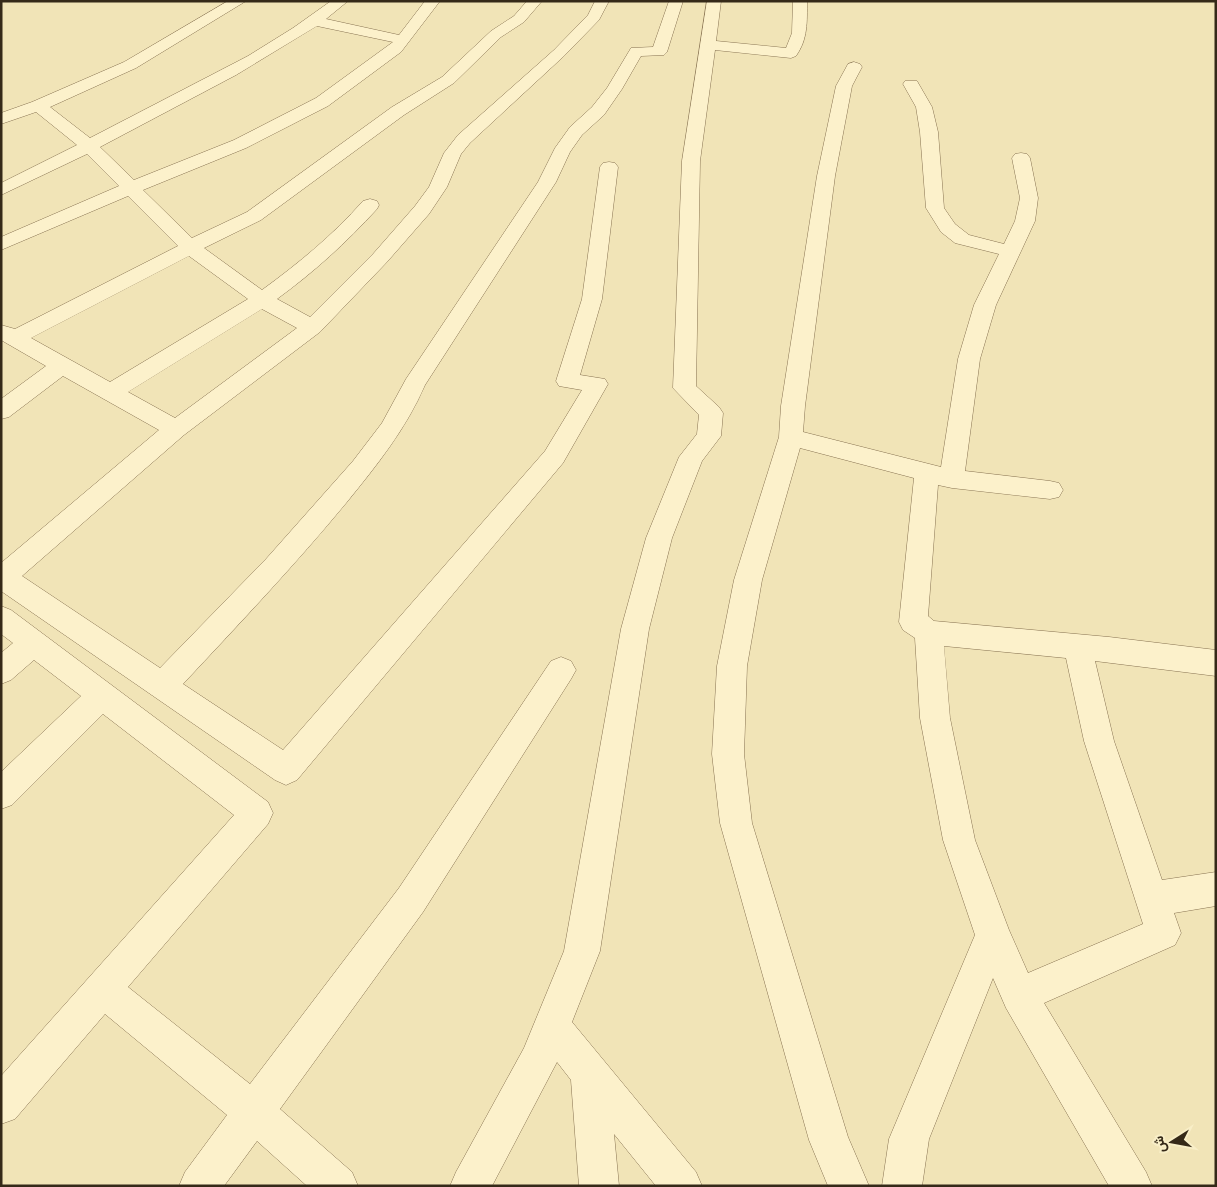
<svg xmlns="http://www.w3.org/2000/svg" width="1217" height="1187" viewBox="0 0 1217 1187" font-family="Lora,Vazirmatn,serif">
  <rect width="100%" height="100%" fill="#f1e4b7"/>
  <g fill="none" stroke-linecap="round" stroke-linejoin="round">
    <defs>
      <path id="minor" d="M228,1H246L136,68L50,107L90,138L248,56L293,28L331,1H348L326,19L399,35L425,1H440L401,52L328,106L246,148L143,190L192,238L247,212L392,107L442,77L491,31L514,16L527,1H542L524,22L501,37L454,83L404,115L261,220L204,248L262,290C299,263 333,235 363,201L370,199L377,201L379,205L377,209C346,243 314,272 277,299L310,317L373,254L415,206L429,187L444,153L458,135L554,50L588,15L595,1H609L599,20L564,56L470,143L461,154L447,187L429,214L387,262L320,332L184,435L22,576L160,668L266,559L353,461L382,423L406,379L538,182L555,148L570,127L592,107L607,88L631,48L653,47L669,1H683L667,52L664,55L641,56L622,89L604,115L582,135L570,152L556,182L425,385C406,429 377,465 347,502C295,565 239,624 183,684L283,750L545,451L582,390L559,386L556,381L582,299L600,167L603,163L609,162L615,163L618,167L602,299L580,375L605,379L608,384L563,463L297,780L286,785L275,780L1,591V563L159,430L63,376L9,417L1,419V399L46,366L1,340V325L15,329L178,246L128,196L1,250V237L119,186L87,154L1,195V183L77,145L36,112L1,124V113L32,102L124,62ZM317,26L393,42L316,98L234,140L134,180L100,147L236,75ZM189,256L248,299L110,382L31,338ZM262,309L297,328L175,418L128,392Z
        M707,1H721L716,41L786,48L792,33L793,1H807C807,22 808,39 796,56L791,58L715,50L700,161L696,386L719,407L723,413L721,436L702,461L672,538L649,629L600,951L572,1022L696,1172L702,1186H656L614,1134L619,1186H579L571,1080L557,1062L492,1186H450L456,1172L524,1048L564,951L621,629L646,538L679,457L697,434L699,415L673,388L682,161Z
        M854,62L860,64L862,67L852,86L835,176L805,406L803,432L941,467L958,359L974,305L999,254L955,243L941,232L926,208L920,132L916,107L903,84L905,81H917L932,107L938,132L944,208L955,224L969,235L1004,244L1015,221L1020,198L1012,158L1015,154L1021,153L1027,154L1030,158L1038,198L1035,221L996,305L980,359L965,471L1050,481L1059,483L1063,490L1059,497L1050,499L952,488L938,485L928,616L934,621L1109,637L1216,650V676L1095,661L1114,741L1162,880L1216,872V906L1174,913L1181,933L1175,945L1044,1003L1146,1172L1152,1186H1109L1006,1008L993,978L929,1139L922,1186H882L889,1139L975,935L943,840L920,718L915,638L903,630L899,622L914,478L800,448L762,580L747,666L744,754L752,823L848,1137L869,1186H828L809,1140L720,823L712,754L717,666L734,580L779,437L781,406L817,176L836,86L848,64ZM944,646L1066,658L1084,741L1143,924L1028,973L1009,930L975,840L950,718Z
        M1,606L11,610L268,802L273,813L268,824L128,987L250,1084L399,888L551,661L561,657L571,661L576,670L571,679L423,912L280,1109L352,1172L358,1186H307L257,1141L224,1186H179L185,1172L227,1115L105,1014L15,1119L1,1124V1076L234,815L103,714L12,805L1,809V772L81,696L34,660L11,680L1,684V653L13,643L1,634Z"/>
    </defs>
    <use href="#minor" stroke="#887352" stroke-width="1"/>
    <use href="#minor" fill="#fcf1cb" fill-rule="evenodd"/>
  </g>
  <rect width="1217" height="1187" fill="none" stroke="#352918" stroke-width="5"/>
  <g transform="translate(1172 1142) rotate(259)" stroke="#f8eec7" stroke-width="4" paint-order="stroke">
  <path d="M0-4L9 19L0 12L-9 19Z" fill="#352918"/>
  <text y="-8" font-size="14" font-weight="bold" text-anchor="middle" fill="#352918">ش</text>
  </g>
</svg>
